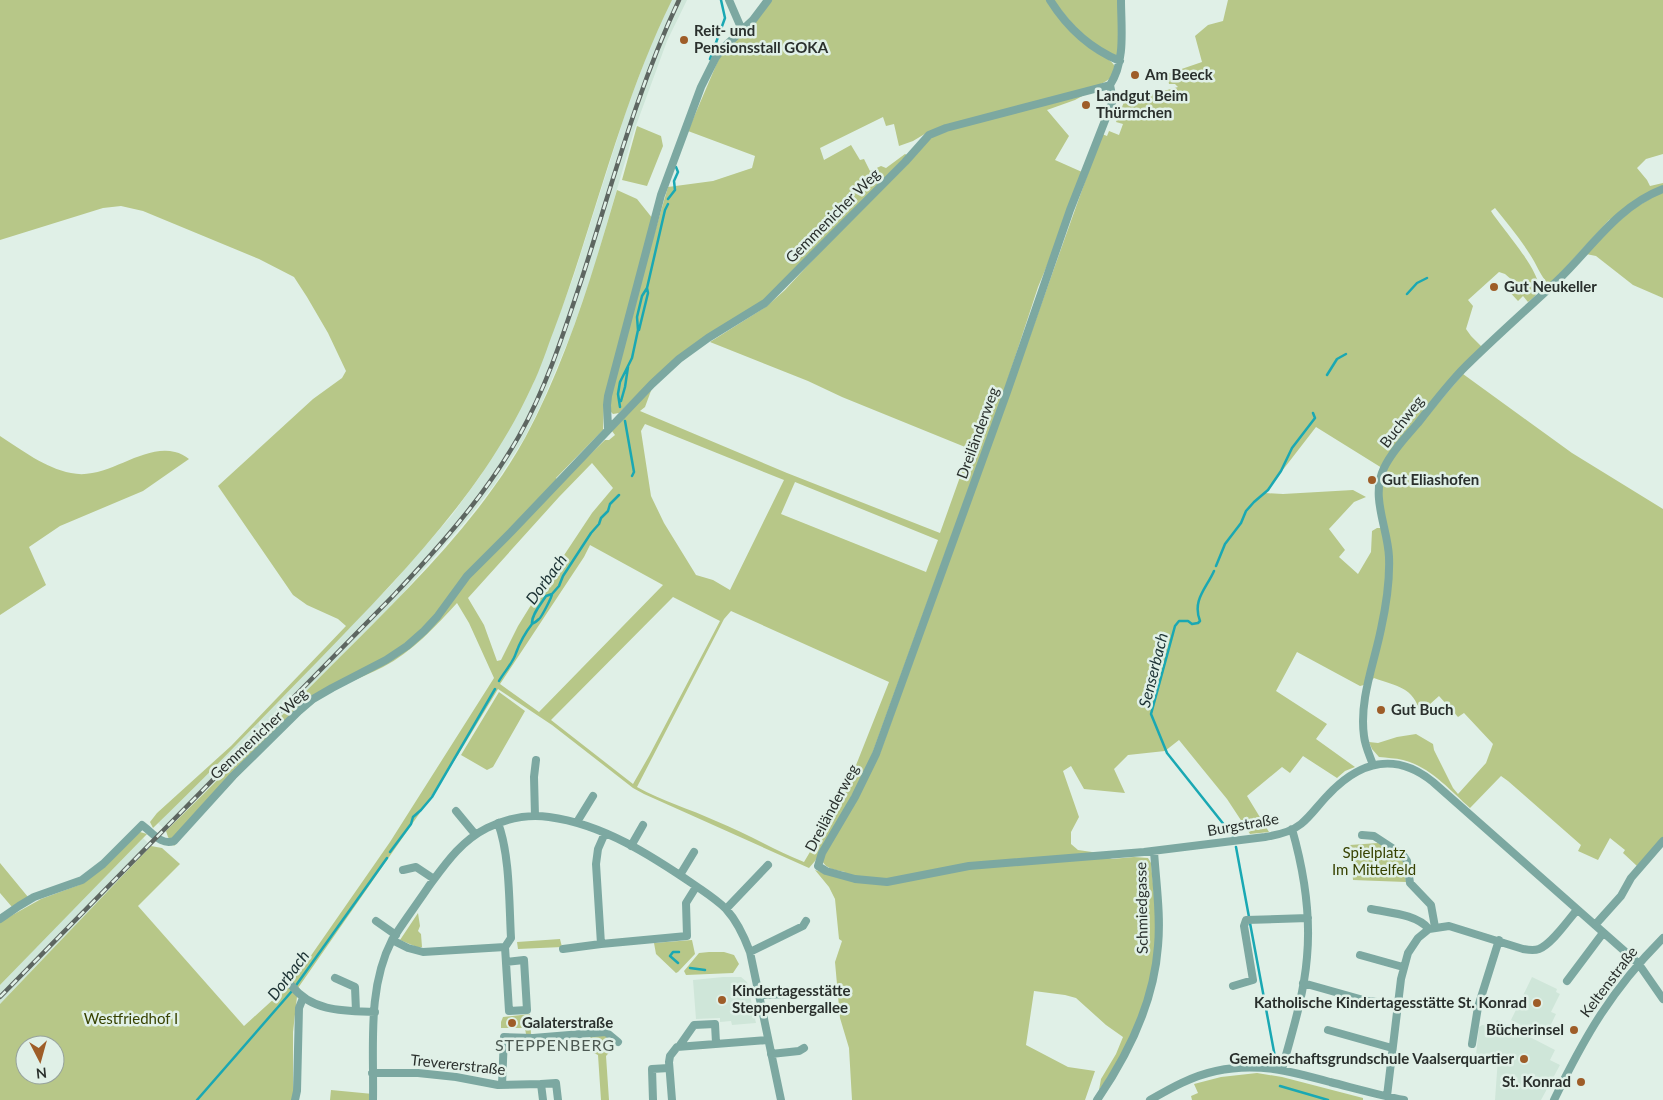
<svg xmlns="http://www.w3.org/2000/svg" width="1663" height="1100" viewBox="0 0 1663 1100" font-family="Lato,sans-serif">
  <rect width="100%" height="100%" fill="#e0f0e7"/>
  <path fill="#cfe6d9" d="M672,0H687L667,41L634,131L594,268L572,332L541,405L524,439L495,484L471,515L398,599L166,831L158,823L391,585L452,515L481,475L533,384L573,278L627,108L656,31Z
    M143,838L151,846L0,1004V985Z
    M723,977H741L747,982L756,1023L732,1025L731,1021L720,1022V1018L696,1019L693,980Z
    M1532,977L1557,989L1556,992L1560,994L1551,1012L1556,1014L1545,1037L1511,1020Z
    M1497,1020L1555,1050L1550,1060L1560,1065L1541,1100H1495L1498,1058L1476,1055L1479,1027L1482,1025L1494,1026Z"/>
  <path fill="#b7c788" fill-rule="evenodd" d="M0,0H672C620,105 595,221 554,330C547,348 541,368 532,386C483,493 399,577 318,661C263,717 209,774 153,828L150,822L157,813L231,746L346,626L338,619L307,605L293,595L218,486L313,399L342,378L346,371L328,333L307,297L294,277L259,259L143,211L121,206L103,208L0,240Z
    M770,0H1048C1060,19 1076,39 1094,51C1101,56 1109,58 1114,65C1114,70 1114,75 1109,79C1096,90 1062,95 1046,99V104L1086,94L1075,100L1047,110L1069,136L1055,160L1082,172L1059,237L1038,287L1004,391L871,757L853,795L815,861L809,868L644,794L633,788L552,725L498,689L458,755L426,804L298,988L293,1032V1100H0V1004L151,846L162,848L180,864L138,906L244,1026L288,986L291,980L310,957L390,842L494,678L469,623L457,603C435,627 412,652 383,667C360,679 335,686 315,702C299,714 285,729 270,743C237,776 205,811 174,846L168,837L166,831C224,774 282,715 339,658C405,592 480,520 525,438C567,360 592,275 617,190L637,199L653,219L604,403L603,430L556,478L560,483L605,440H609L615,435L612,431L652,388L645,407L640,411L787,473L940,533L970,449L842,397L808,381L710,342L767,306L785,290L848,222L907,165L927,142L928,132L913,141L899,146L894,124L886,126L883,117L820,148L824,160L851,145L860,160L864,159L870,171L881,166L886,168L905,154L907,155L764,301L694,344L658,374L619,413L613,414L611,412L609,407L611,393L653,238L668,187L713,181L752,168L755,156L688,131L720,56L735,39L757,19ZM645,424L784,480L730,590L713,580L696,575L664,523L651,496L641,431ZM592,463L613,488L592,513L531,605L518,626L501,660L497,661L484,625L468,598L559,497ZM795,482L938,540L926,572L781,514ZM590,545L663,585L539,712L500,684L584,557ZM673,597L720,621L649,756L633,784L551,720ZM731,611L889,682L845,793L804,862C774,850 746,833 716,821C690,809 662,801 637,787L724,619ZM25,1045H55V1075H25Z
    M1053,0H1118V55C1098,58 1064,14 1053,0Z
    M1228,0H1663V154L1646,159L1637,168L1647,180L1650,186L1663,183V187L1609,220L1552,282L1548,284C1540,275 1536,263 1529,253C1519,237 1507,223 1495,208L1491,211C1500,226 1544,274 1538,290C1537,295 1532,299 1528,302L1523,296L1518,301L1505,287L1512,280L1505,274L1499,272L1468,300L1473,306L1466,329L1471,336L1482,347L1382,468L1316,427L1265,493L1283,494L1353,490L1366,497L1354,502L1329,529L1345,550L1339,557L1358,574L1371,552L1372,531L1377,528H1384L1381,487L1385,470L1397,452L1463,374L1572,453L1663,509V837L1637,866L1623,853L1625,850L1610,838L1598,860L1578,851L1581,845L1508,781L1501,776L1470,808C1450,790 1429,766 1403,760C1395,758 1387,758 1379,757L1372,749L1369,742L1378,743L1397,737L1416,734L1433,744L1434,750L1453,788L1458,794L1486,763L1493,744L1464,713L1458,717L1439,696L1420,713C1414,687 1396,686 1374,678L1368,684L1360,686L1297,652L1276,691L1327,724L1316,739L1355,767L1345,771L1337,778L1303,756L1290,773L1282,767L1247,796L1269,832L1250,834L1227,799L1179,740L1165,751L1128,755L1114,769L1125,793L1084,789L1071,766L1063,771L1079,817L1071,832V844L1078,850L1092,852L1112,859L1134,857L1148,858L1151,863C1153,887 1157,913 1156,937C1153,991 1131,1047 1099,1090L1101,1079L1116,1054L1123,1037L1106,1025L1076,998L1065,995L1034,991L1026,1045L1068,1067L1095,1071L1085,1100H852L849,1048L840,1018L835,962L842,941L839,939L835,899L829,887L815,870L839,878L845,872C836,870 825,869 822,860L880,753L1010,392L1102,134L1107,136L1109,131L1119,135L1123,124L1116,122L1124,102L1178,87L1175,84H1169L1167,74L1202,62L1195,36L1208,25L1223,21Z
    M637,126L661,136L663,146L647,186L622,180Z
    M1663,191V298L1633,285L1596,256L1586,254L1609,230L1633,209Z
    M0,436C22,450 45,468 71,473C107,481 141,444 175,452C180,453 185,456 189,459L143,491L60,526L29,547L46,585L0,615Z
    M499,692L525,711L493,767L487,770L461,755Z
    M140,832L147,834L0,985V922L41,899L79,885Z
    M1378,843C1402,856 1404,854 1406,882L1353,880L1350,845Z
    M0,863L28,897L12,907L0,893Z
    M418,913L420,926L418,931L421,934L422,947L419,948L400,940Z
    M560,939L562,947L518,949L517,942Z
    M692,940L695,954L678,972L676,973L656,954L654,943Z
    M709,952H724L734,955L739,964L733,973L686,975L684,971L699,953Z
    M530,1014L531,1034H526L524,1023L523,1028H501V1022L503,1017Z
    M606,1032L616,1045L606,1056L609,1100H601L598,1055L588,1050L591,1033Z
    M1257,1073L1282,1077L1363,1098V1100H1192L1191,1096L1198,1093L1194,1084L1221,1077Z
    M331,1090L373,1094V1100H330Z"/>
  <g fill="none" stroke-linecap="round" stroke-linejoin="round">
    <path stroke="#1aa8b3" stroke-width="2.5" d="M710,59L725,18L721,0
      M668,199L675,190L674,181L678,172L676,167
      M1407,294L1417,283L1427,278
      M639,330L648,293L647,288
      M1327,375L1337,359L1346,354
      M621,401L625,387L628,367
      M620,407L618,394L620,382L632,358L638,330L637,317L642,296L647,288L665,210L668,204
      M625,421L634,472L632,476
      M1216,566L1225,544L1241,523L1246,511L1254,502L1268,490L1281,471L1292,448L1315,418L1313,413
      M1214,571C1206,589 1192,600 1200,621L1198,623L1192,624L1188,621H1179L1175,626L1151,714L1167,753L1233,836
      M532,624C534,623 537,621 539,619C541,618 552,597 552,594
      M499,681C504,672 513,663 516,653C520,642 525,633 532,624C531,615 541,604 546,596L552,594L559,586L563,576L591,533L599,524L601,518L608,511L610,504L619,495
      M1236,847L1249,917
      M390,852L411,824L413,817L421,810L432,797L495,689
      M1250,923L1275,1057
      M678,963L670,956L673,952H679
      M690,968L705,970
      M1280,1086L1328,1100
      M197,1100L292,991L387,858"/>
    <path stroke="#7ca8a1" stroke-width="8" d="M729,0L742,30
      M1050,0C1067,27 1091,49 1120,61
      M1121,0C1121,27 1126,61 1110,85L1113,100L1070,210L1007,392L876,754L855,797L822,853L818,866L826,871L855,879L887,882L969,866L1144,852L1265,837C1278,835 1291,832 1301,824C1311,816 1319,804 1328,795C1359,762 1395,751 1433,782L1638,963L1663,999
      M608,428L607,405L608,396L661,195L701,87L716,57L722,49L753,20L768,0
      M1373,765C1370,756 1365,746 1364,736C1359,700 1374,664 1381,629C1386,606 1390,581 1389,557C1388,528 1370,497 1384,468C1392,451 1406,437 1418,423C1432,405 1446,387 1462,370C1492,340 1524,312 1556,282C1591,249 1616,207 1663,189
      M456,811L475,834
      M535,816L534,777L536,760
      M577,822L593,796
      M605,833L598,849L596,864L601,944L687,936L686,903L696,887
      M1362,835L1374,836L1403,855L1407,861L1410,883L1431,905L1435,927
      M631,846L643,825
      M403,870L416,867L434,879
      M680,875L694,852
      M726,909L768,865
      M1371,909C1390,913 1416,914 1429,929
      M0,919L19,906L34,897L82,880L103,864L142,825C152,832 161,846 174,841L233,776L299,711L313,699L332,688L386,660L407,646L424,631L437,617L467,576L511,532L652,384L679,359L708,338L765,303L905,162L929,135L946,128L1110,85
      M376,921L396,935
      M1595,925L1621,896L1631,878L1663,841
      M392,940L408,948L423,952L505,947L511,938C509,903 510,855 498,823
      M505,947L509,1011L527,1010L524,960L506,962
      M563,949L601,944
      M750,952L803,926L806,921
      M1360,955L1403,967
      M335,978L355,987L356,1011
      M1567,981L1603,933
      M1303,983L1367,1001L1397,1004
      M292,986C312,1012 345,1011 375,1012
      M1233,986L1253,980L1244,926L1246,920L1308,918
      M759,995L788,994L794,991
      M1328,1030L1392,1048
      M1472,1044L1478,1007L1499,940
      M680,1045L694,1025L715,1024L716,1043
      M771,1054L799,1051L804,1048
      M1282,1069C1292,1033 1304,995 1307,957C1311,913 1304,871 1292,829
      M372,1073H418L456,1077L498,1085L541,1084
      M502,1085L504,1037L533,1038L606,1032L618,1042
      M1387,1096L1401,979L1408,953L1418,938L1429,929L1449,926L1523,949C1528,950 1534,951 1539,949C1552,944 1568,920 1577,910
      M295,1100L297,1091L299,1008L303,998
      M373,1100C374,1047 367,988 392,940C404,921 417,904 429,886C446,863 461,841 487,828C507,818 527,814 549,817C603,824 652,856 696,886C706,893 717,900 726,909C737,921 744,936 750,952L781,1100
      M543,1100L541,1084L556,1083L558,1100
      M653,1100L652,1069L669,1068
      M672,1100L669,1062L670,1056L677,1047L768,1040
      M1097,1100C1128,1055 1154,1002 1158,946C1161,915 1156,883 1154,851
      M1150,1100C1171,1088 1192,1076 1216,1071C1257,1062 1290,1071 1330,1082C1354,1088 1379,1095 1404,1100
      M1554,1100C1585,1036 1612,989 1663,938"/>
    <defs>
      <path id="rail" d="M0,997L393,596C440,546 485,496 519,436C547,386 564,332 582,278C612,185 637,89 679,0"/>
    </defs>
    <use href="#rail" stroke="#5d6661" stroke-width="4.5"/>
    <use href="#rail" stroke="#e0f0e7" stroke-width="2.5" stroke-dasharray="8" stroke-linecap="butt"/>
  </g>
  <g fill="#9e5d28" stroke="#e0f0e7" stroke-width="2">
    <circle cx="684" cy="40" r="5"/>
    <circle cx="1135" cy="75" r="5"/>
    <circle cx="1086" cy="105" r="5"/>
    <circle cx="1494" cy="287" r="5"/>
    <circle cx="1372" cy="480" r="5"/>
    <circle cx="1381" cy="710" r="5"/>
    <circle cx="722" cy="1000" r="5"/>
    <circle cx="1537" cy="1003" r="5"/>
    <circle cx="512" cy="1023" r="5"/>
    <circle cx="1574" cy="1030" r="5"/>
    <circle cx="1524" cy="1059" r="5"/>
    <circle cx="1581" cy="1082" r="5"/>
  </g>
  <g text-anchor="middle" stroke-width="5" stroke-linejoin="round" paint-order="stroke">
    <g font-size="15" font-weight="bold" fill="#2a302d" stroke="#e0f0e7" text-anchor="start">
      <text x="694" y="36">Reit- und<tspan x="694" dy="17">Pensionsstall GOKA</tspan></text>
      <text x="1145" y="80">Am Beeck</text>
      <text x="1096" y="101">Landgut Beim<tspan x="1096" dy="17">Thürmchen</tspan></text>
      <text x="1504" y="292">Gut Neukeller</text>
      <text x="1382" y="485">Gut Eliashofen</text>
      <text x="1391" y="715">Gut Buch</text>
      <text x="732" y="996">Kindertagesstätte<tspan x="732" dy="17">Steppenbergallee</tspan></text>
      <text x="1527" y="1008" text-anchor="end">Katholische Kindertagesstätte St. Konrad</text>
      <text x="522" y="1028">Galaterstraße</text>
      <text x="1564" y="1035" text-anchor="end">Bücherinsel</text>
      <text x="1514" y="1064" text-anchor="end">Gemeinschaftsgrundschule Vaalserquartier</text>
      <text x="1571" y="1087" text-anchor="end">St. Konrad</text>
    </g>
    <g font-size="15" fill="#2a302d" stroke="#e0f0e7">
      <text transform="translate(833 216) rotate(-45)" y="5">Gemmenicher Weg</text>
      <text transform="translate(1402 422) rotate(-52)" y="5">Buchweg</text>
      <text transform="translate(978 433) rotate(-70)" y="5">Dreiländerweg</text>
      <text transform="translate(259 734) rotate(-43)" y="5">Gemmenicher Weg</text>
      <text transform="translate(832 808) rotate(-62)" y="5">Dreiländerweg</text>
      <text transform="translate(1243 825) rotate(-10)" y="5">Burgstraße</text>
      <text transform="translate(1142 908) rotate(-91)" y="5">Schmiedgasse</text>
      <text transform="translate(1609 982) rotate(-53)" y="5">Keltenstraße</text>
      <text transform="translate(458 1065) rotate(6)" y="5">Trevererstraße</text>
    </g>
    <g font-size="15" fill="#374201" stroke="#e0f0e7">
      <text x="1374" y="858">Spielplatz<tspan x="1374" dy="17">Im Mittelfeld</tspan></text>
      <text x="131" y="1024">Westfriedhof I</text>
    </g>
    <g font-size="16" font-style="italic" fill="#1b3133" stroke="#e0f0e7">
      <text transform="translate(546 579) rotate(-54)" y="6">Dorbach</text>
      <text transform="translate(1153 670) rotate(-76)" y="6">Senserbach</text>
      <text transform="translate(288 975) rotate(-53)" y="6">Dorbach</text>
    </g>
    <g font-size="16" letter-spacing="1" fill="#4d5a53" stroke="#e0f0e7">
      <text x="555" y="1051">STEPPENBERG</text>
    </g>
  </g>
  <g transform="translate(40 1060) rotate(174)"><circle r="24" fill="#e0f0e7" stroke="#97a39d"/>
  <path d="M0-4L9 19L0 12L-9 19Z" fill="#9e5d28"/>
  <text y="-8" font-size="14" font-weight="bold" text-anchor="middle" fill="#2a302d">N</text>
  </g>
</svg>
